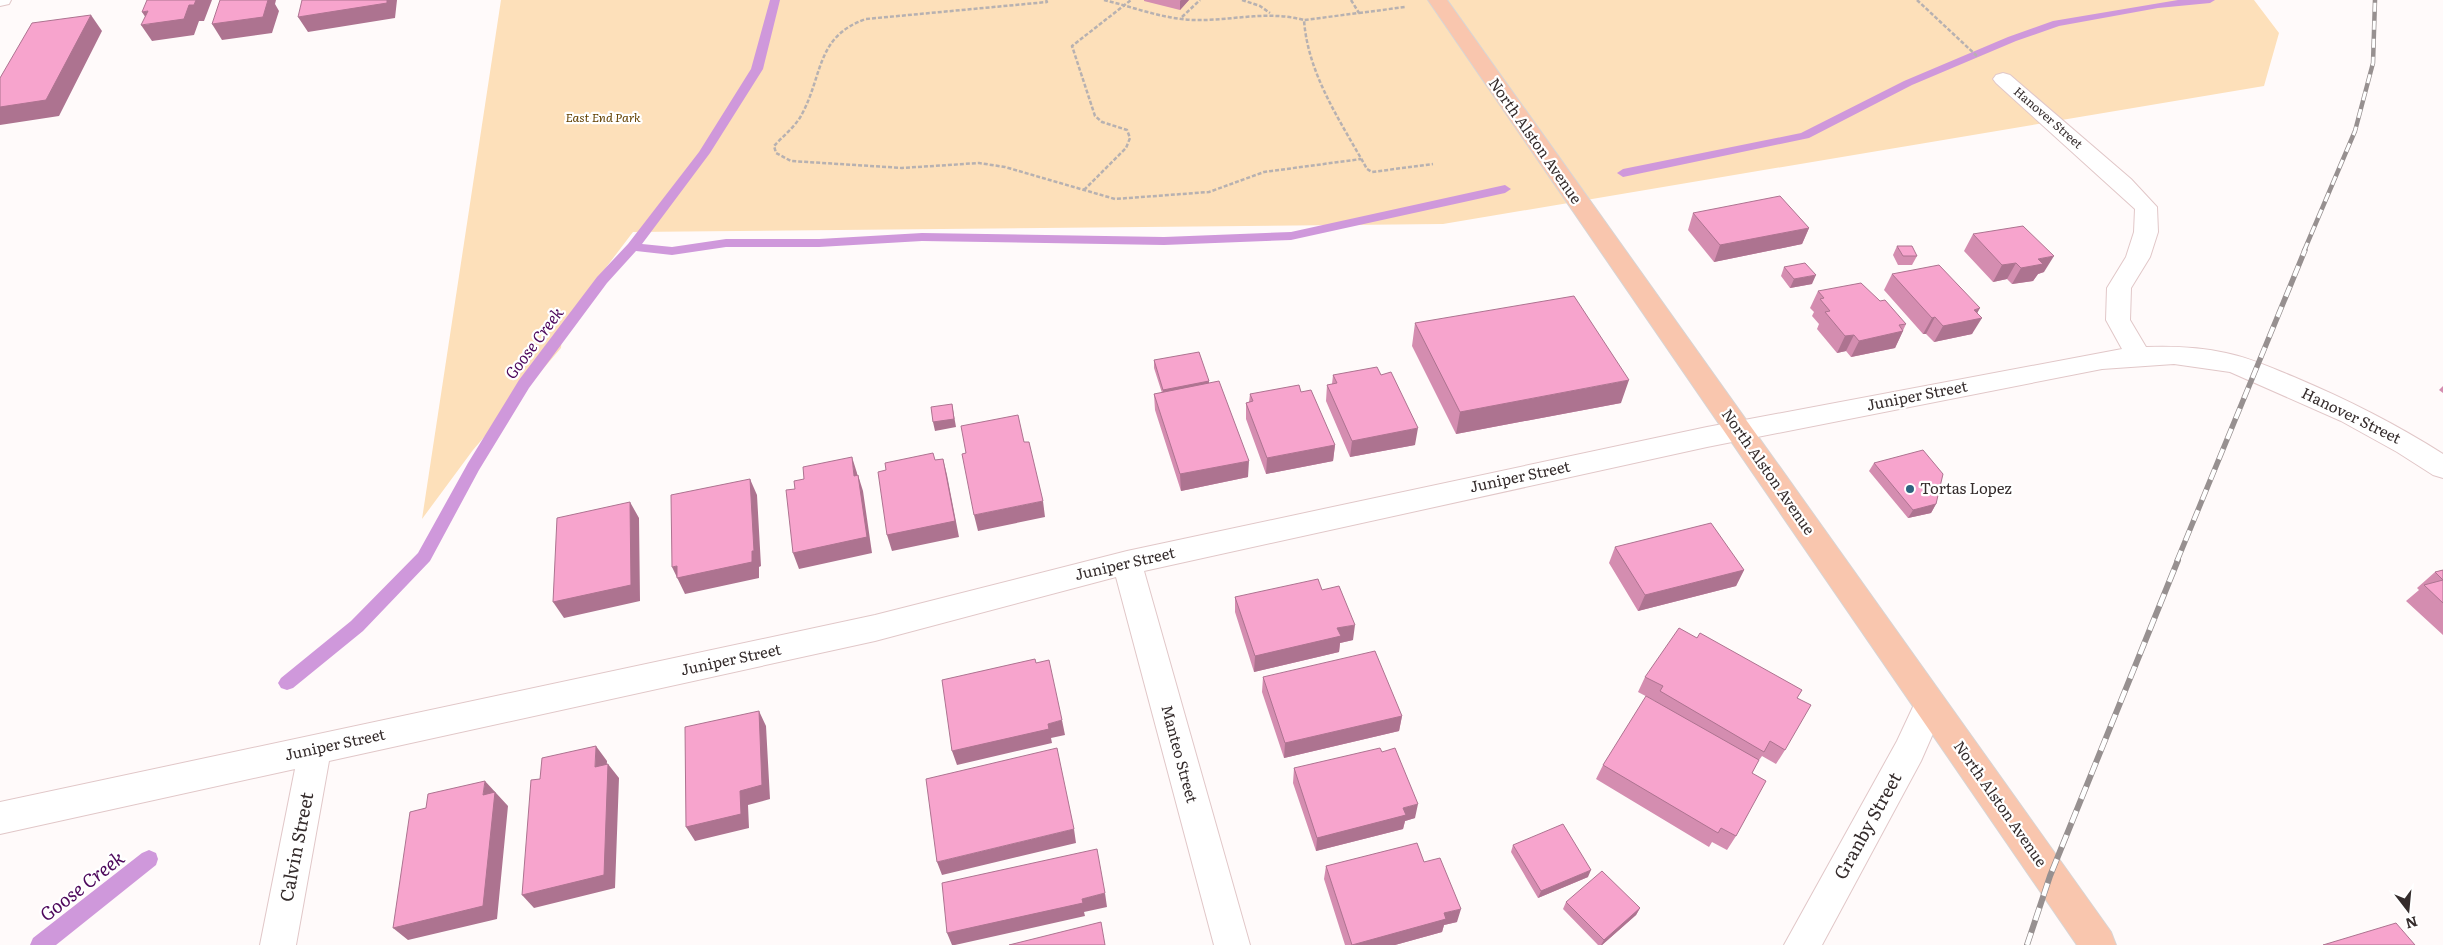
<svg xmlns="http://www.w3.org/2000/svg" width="2443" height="945" viewBox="0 0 2443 945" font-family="Literata,serif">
  <rect width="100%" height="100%" fill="#fffafa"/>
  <path fill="#fde0ba" d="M501,0H2254L2279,33L2264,86L1443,224L633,232L563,324L561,348L473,450L422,519Z"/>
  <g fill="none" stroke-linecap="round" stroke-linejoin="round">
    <path fill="#cf98db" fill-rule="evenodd" d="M770,0H780L763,69L710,153L642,244L672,247L726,239H819L922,233L1164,237L1291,232L1505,185L1511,189L1505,193L1291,240L1164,245L922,241L819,247H726L672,255L636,251L607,283L529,388L479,470L430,561L363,631L293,688L287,690L281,688L278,683L281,678L351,621L418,553L468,463L519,380L597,277L628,244L699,152L751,69Z
      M2178,0H2215L2210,3L2158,8L2059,26L2016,41L1912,85L1809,138L1623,177L1617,173L1623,169L1801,133L1904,81L2008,37L2053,21Z
      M149,850L156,853L158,859L156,865L56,945H30L33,938L142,853Z"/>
    <defs>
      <path id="minor" d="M0,0H11L9,4L0,6Z
        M2003,73L2010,75L2131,179L2157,207L2158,232L2150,257L2131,288L2130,320L2146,347C2173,346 2200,347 2226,353C2250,358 2272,368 2294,377C2346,399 2396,424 2443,454V478L2433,475L2397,452L2341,421L2230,372L2174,364L2102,369L1707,447L1144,571L1250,945H1214L1116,577L875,641L329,761L296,945H260L295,769L0,834V802L875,615L1127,551L1707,427L2122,349L2106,320L2107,288L2126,257L2134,232L2135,209L1996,83L1993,79L1996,75Z
        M1930,690L1941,694L1946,704L1921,761L1822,945H1784L1897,741L1919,694Z"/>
      <path id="major" d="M1428,0H1447L2111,932L2116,945H2077Z"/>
    </defs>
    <use href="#minor" stroke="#e1c7c8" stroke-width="2"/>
    <use href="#major" stroke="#d7d5d5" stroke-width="2"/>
    <path stroke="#b7b1b1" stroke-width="2.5" stroke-dasharray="4 2" stroke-linecap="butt" d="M1046,0L1047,2L866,19C816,36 823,75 802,114C796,126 783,136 774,146L776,153L791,161L902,168L979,163L1005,167L1115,199L1209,192L1264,172L1361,159
      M1104,0C1133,7 1163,19 1194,20C1232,21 1266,10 1304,20
      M1242,0L1260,6L1270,13
      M1351,0L1359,13L1304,20C1308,75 1341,122 1367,169L1372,172L1433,164
      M1917,0L1978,57
      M1359,13L1405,7
      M1182,17L1200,0
      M1084,190L1126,148L1130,138L1127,130L1102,122L1095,116L1072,46L1131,0"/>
    <use href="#minor" fill="#fff" fill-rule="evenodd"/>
    <use href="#major" fill="#f9c6ae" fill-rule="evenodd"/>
    <defs>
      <path id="rail-far2" d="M2304,251L2355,131L2373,63L2375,0"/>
      <path id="rail-far1" d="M2177,561L2305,250"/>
      <path id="rail" d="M2027,945L2050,876L2178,560"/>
    </defs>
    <use href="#rail-far2" stroke="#979090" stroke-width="4.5"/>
    <use href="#rail-far1" stroke="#979090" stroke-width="5.5"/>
    <use href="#rail" stroke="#979090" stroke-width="6"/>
    <use href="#rail-far2" stroke="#fff" stroke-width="3" stroke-dasharray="9" stroke-linecap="butt"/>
    <use href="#rail-far1" stroke="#fff" stroke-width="4" stroke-dasharray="11" stroke-linecap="butt"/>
    <use href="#rail" stroke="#fff" stroke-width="4.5" stroke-dasharray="13" stroke-linecap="butt"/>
  </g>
  <path fill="#d48db0" d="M1144,0H1189L1180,10L1144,1Z
    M1693,213L1809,228L1802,244L1714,262L1688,230Z
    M1973,234L2044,272L2038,274L2033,281L2012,284L2007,279L1993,282L1964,251Z
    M1897,246L1917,256L1912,265H1898L1893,255Z
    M1784,267L1812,284L1790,288L1781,276Z
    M1892,274L1978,313L1972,334L1934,342L1926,334H1923L1884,290Z
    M1818,291L1880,301L1906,324L1895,348L1851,357L1846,351L1837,353L1817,329L1819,324L1812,316L1814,312L1810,308Z
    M1415,323L1621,403L1456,434L1412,346Z
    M1154,360L1209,381V383L1248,477L1181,491L1155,410L1154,394L1162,393L1154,368Z
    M1333,375H1381L1415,445L1350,457L1326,401L1327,385L1332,384Z
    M2443,386V393L2439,390Z
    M1301,392L1335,445L1333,461L1266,474L1246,419V403L1249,402L1250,394Z
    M1874,463L1936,504L1931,513L1908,518L1869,471Z
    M1615,547L1744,570L1736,586L1638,611L1609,563Z
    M2443,570V635L2406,601L2419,590L2417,588L2435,572Z
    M1322,590L1353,640L1340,643L1339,652L1254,672L1235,612V597Z
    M1263,677L1402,716L1399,731L1284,758L1262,692Z
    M1645,677L1797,698L1785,750L1776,764L1762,756L1757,763L1752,773L1736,836L1727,850L1712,842L1709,847L1596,779L1603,765L1655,701L1638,692Z
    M1294,768L1415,818L1405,821L1403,829L1316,851L1293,783Z
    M1513,845L1588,877L1538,898L1511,852Z
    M1424,862L1457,922L1444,925L1442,932L1395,945H1345L1324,879L1326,866Z
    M1566,902L1640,908L1636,915L1602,945H1598L1563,909Z"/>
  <path fill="#ad7390" d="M196,0H212L204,21H199L194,35L152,41L141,25L150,24L142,12L189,5Z
    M266,0H276L275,4L279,11L272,33L222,40L212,24Z
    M387,0H397L395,18L308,32L298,17Z
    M1181,0H1189L1180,10V1Z
    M91,15L102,31L59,116L0,125V107Z
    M1809,228L1802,244L1714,262L1720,245Z
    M2054,256L2044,272L2038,274L2033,281L2012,284L2021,268L2038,259Z
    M2016,263L2007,279L1993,282L2002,265Z
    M1816,275L1812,284L1790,288L1794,279Z
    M1980,308L1974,319L1982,318L1972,334L1934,342L1943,326L1974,310Z
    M1935,317L1926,334H1923L1932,318Z
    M1903,331L1895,348L1851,357L1859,341Z
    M1854,335L1846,351L1837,353L1845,336Z
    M1629,380L1621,403L1456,434L1460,412Z
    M1209,381V390L1164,398L1163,390Z
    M952,404L956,427L935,431L933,422Z
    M1418,428L1415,445L1350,457L1352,441Z
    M1335,445L1333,461L1266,474L1267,458Z
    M852,457L857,473L859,492L854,476Z
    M943,459L947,475L959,537L892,551L887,535Z
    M1249,461L1248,477L1181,491L1180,474Z
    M858,475L863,491L872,553L799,569L793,553Z
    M750,479L757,495L761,566L759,567V578L685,594L672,567L677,566Z
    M1043,501L1045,517L978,531L974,515Z
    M630,502L639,518L640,601L564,618L553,602Z
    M1936,504L1931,513L1908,518L1913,510Z
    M1744,570L1736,586L1638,611L1645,595Z
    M1355,625L1353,640L1340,643L1339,652L1254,672L1255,656L1337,628Z
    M759,711L766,726L770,799L748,805L749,828L695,841L686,827L740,791Z
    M1402,716L1399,731L1284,758L1285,743Z
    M1062,720L1065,735L1051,738L1052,743L957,765L952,751Z
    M596,746L607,761L606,781L595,767Z
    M608,764L619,778L615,888L534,908L522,895Z
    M485,781L508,806L497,919L408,940L393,928L483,795Z
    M1418,804L1415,818L1405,821L1403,829L1316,851L1317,838L1403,808Z
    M1074,829L1076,843L942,875L937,862Z
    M1591,870L1588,877L1538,898L1541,891Z
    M1105,893L1107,907L1084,912L1085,916L955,945H952L947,933Z
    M1640,908L1636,915L1602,945H1601L1604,940Z
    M1461,909L1457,922L1444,925L1442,932L1395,945H1353L1444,913Z"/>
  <path fill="#f7a4cd" stroke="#ad7390" d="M147,0H196L194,5H189L184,19L141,25L148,11L142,12Z
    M220,0H268L263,17L212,24Z
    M302,0H387V3L298,17Z
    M91,15L46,100L0,107V78L32,23Z
    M1780,196L1809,228L1720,245L1693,213Z
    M2023,226L2054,256L2038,259L2043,264L2021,268L2016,263L2002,265L1973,234Z
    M1897,246H1912L1917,256H1903Z
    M1805,263L1816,275L1794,279L1784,267Z
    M1939,265L1980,308L1974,310L1982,318L1943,326L1935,317L1932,318L1892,274Z
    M1861,283L1880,301L1885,300L1906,324L1899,325L1903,331L1859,341L1854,335L1845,336L1825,312L1830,311L1820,299L1824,298L1818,291Z
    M1574,296L1629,380L1460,412L1415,323Z
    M1199,352L1209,381L1163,390L1154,360Z
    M1377,367L1381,375L1391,372L1418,428L1352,441L1327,385L1337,383L1333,375Z
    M1219,381L1249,461L1180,474L1154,394Z
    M1299,385L1301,392L1311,390L1335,445L1267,458L1246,403L1253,401L1250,394Z
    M952,404L954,419L933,422L931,407Z
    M1018,415L1024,442H1029L1043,501L974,515L962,454L966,453L961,426Z
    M1923,450L1943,474L1936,504L1913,510L1874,463Z
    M933,453L935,460L943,459L955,521L887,535L878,472L886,470L885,463Z
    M852,457L854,476L858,475L867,537L793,553L786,490L795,489L794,481L804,479L803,467Z
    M750,479L754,551H752V562L677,578V566L672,567L671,495Z
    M630,502L631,585L553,602L557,518Z
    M1711,523L1744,570L1645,595L1615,547Z
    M2443,570V580L2435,572Z
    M1318,579L1322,590L1339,586L1355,625L1337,628L1341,636L1255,656L1235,597Z
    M2443,580V603L2424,585Z
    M1679,628L1697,638L1700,633L1802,690L1797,698L1811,705L1785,750L1770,741L1764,752L1660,691L1663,686L1645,677Z
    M1375,651L1402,716L1285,743L1263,677Z
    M1035,659L1036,663L1049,660L1062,720L1048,724L1049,729L952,751L942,680Z
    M1646,696L1759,760L1752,773L1766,781L1736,836L1721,828L1718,833L1603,765Z
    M759,711L762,785L740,791L741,814L686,827L685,727Z
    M596,746L595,767L608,764L604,875L522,895L531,780L540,779L542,758Z
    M1057,748L1074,829L937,862L926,779Z
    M1380,748L1382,752L1395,748L1418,804L1403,808L1406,815L1317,838L1294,768Z
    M485,781L483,795L495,792L483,906L393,928L410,812L426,808L428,794Z
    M1563,824L1591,870L1541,891L1513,845Z
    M1417,843L1424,862L1440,858L1461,909L1444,913L1446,919L1352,945L1326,866Z
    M1097,849L1105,893L1082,899L1083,903L947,933L942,883Z
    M1602,871L1640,908L1604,940L1566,902Z
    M1101,922L1105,945H1009Z
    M2396,923L2415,945H2323Z"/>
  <circle fill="#2e627f" stroke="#fff" stroke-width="2" cx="1910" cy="489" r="5"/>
  <g text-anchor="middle" stroke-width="4.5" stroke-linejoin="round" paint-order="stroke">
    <g font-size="12" font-style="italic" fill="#624001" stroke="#fff">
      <text x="603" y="122">East End Park</text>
    </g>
    <g font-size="12" fill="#352c2c" stroke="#fff">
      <text transform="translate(2048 118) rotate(41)" y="4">Hanover Street</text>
    </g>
    <g font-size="15" fill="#352c2c" stroke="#fff">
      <text transform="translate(1535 141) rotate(55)" y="5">North Alston Avenue</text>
      <text transform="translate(1917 396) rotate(-11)" y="5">Juniper Street</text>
      <text transform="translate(2351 416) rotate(26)" y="5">Hanover Street</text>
      <text transform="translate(1768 472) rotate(55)" y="5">North Alston Avenue</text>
      <text transform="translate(1520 477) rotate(-12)" y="5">Juniper Street</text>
      <text transform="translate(1125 564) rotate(-13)" y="5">Juniper Street</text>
      <text transform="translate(731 660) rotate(-12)" y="5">Juniper Street</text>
      <text transform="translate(335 745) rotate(-12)" y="5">Juniper Street</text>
      <text transform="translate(1179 754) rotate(75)" y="5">Manteo Street</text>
      <text transform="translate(2000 804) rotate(55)" y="5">North Alston Avenue</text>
    </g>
    <g font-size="15" fill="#352c2c" stroke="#fff" text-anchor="start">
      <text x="1920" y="494">Tortas Lopez</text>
    </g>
    <g font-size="16" font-style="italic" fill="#4d075b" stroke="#fff">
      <text transform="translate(534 343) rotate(-53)" y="6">Goose Creek</text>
    </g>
    <g font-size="18" fill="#352c2c" stroke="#fff">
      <text transform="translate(1868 826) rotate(-61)" y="6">Granby Street</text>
      <text transform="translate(297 847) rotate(-79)" y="6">Calvin Street</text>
    </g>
    <g font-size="19" font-style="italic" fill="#4d075b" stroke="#fff">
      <text transform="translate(82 886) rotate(-38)" y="7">Goose Creek</text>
    </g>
  </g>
  <g transform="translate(2408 910) rotate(164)" stroke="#ffffff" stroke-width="4" paint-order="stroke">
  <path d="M0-4L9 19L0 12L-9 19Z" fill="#352c2c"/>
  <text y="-8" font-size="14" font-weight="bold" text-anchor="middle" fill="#352c2c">N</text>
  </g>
</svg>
